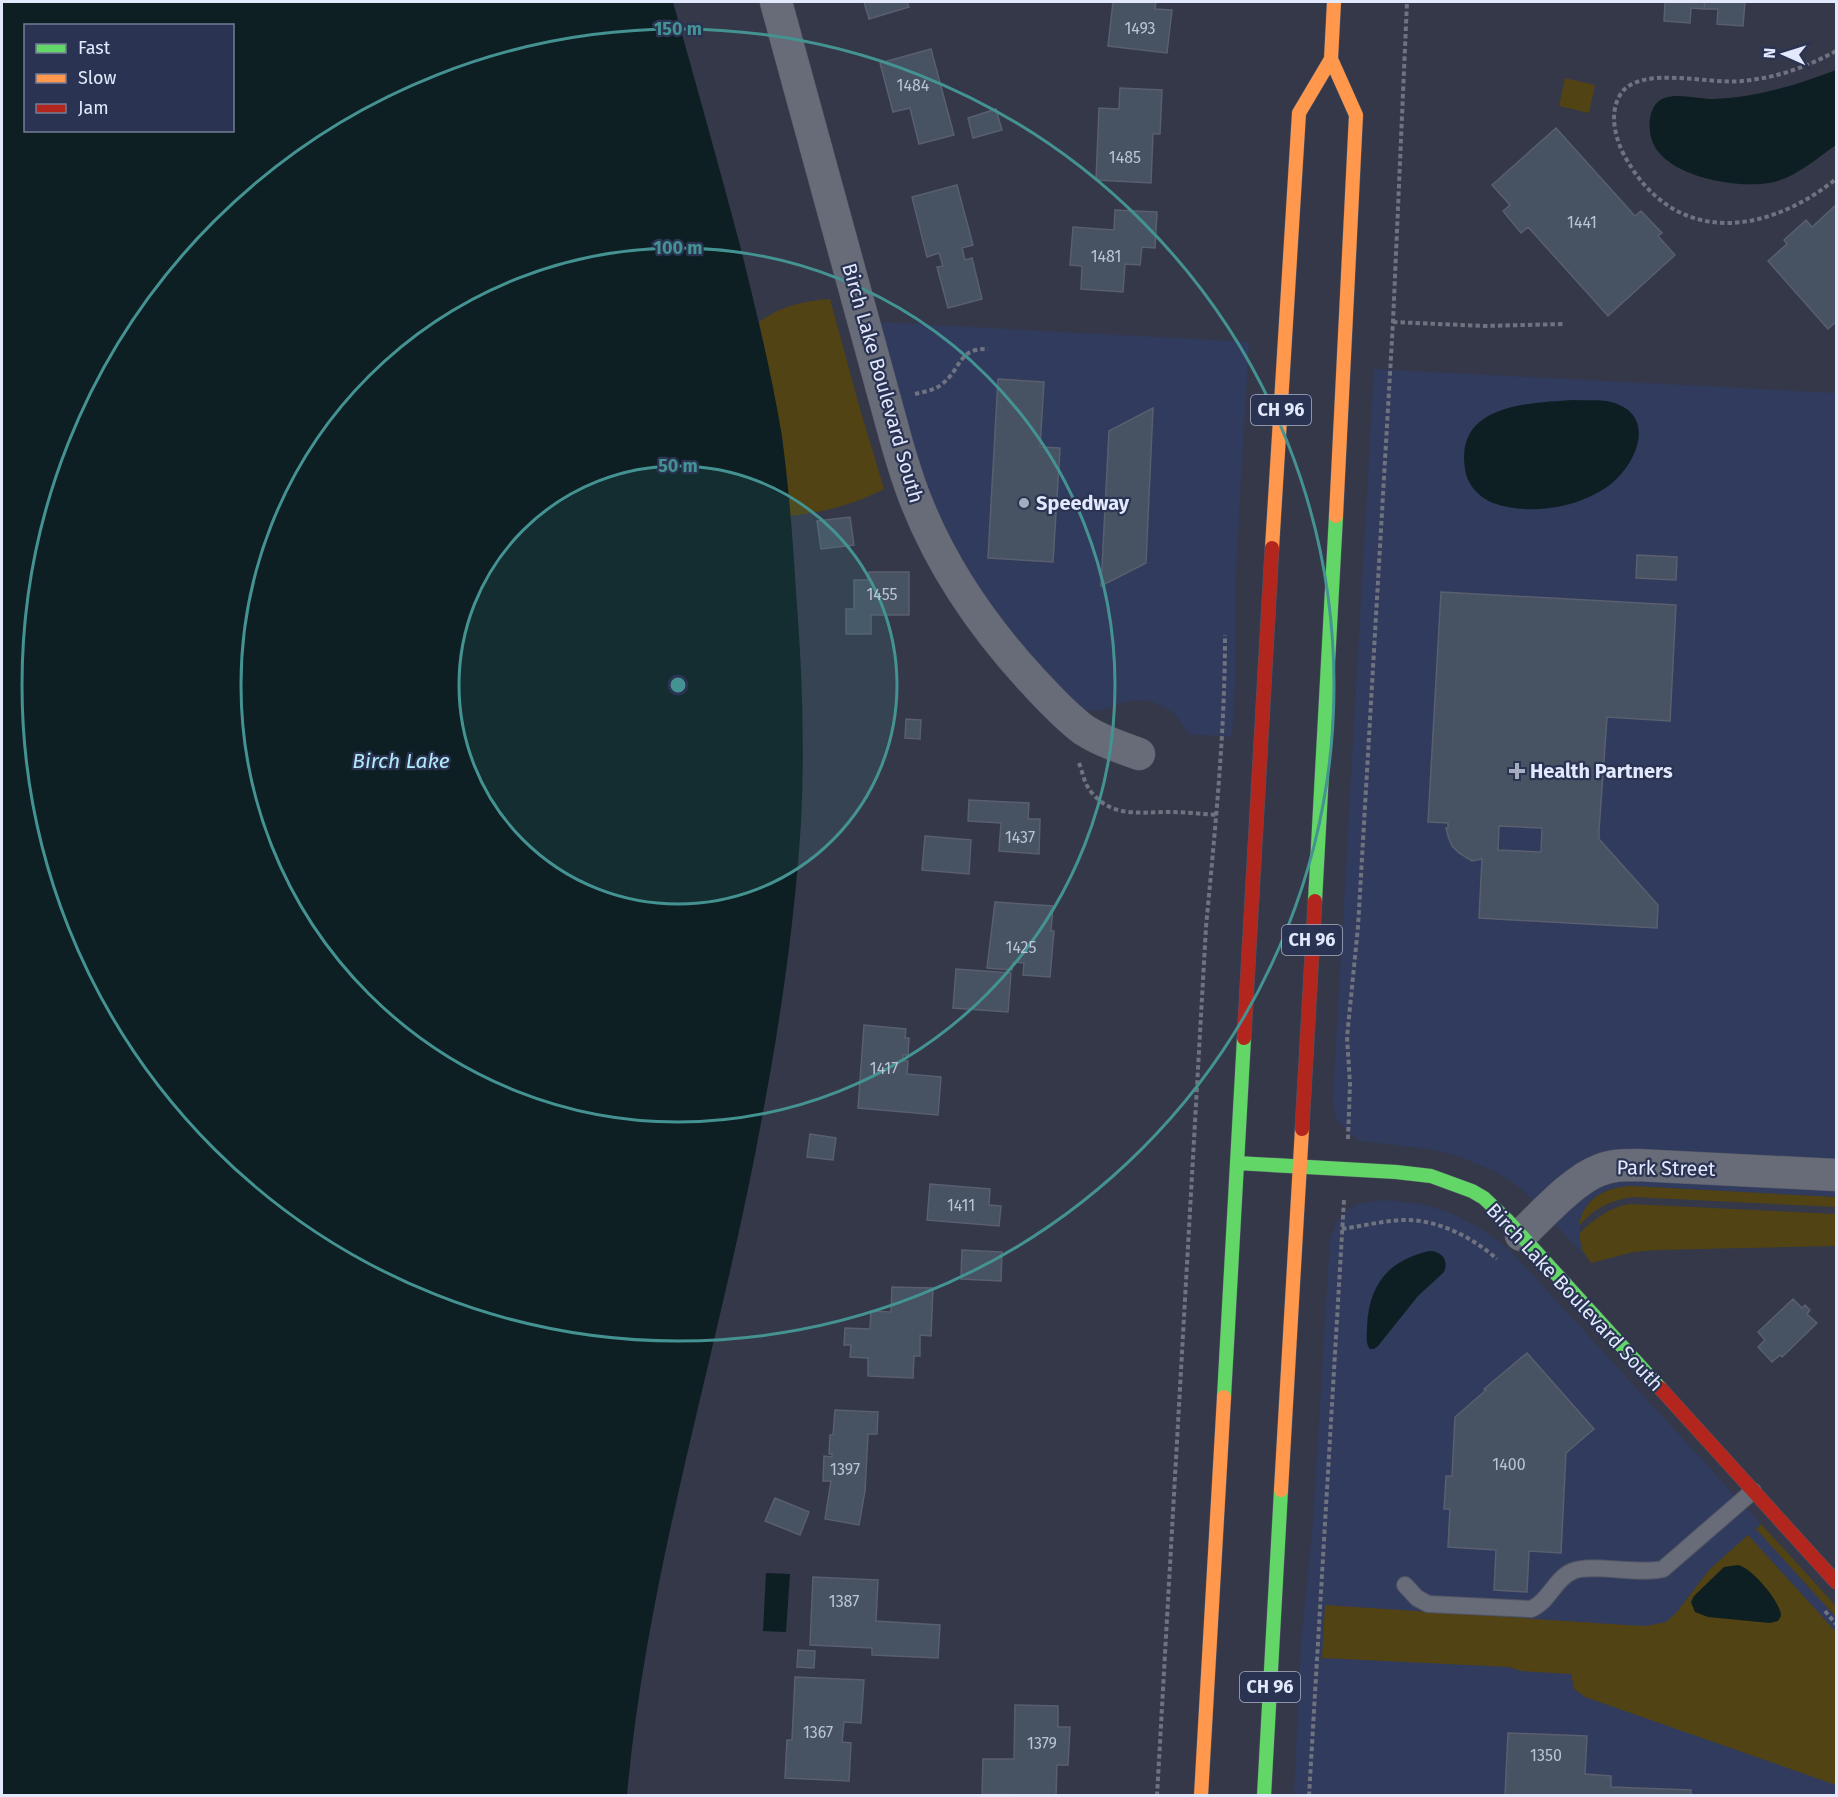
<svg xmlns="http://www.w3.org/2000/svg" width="1838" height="1797" viewBox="0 0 1838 1797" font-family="'Fira Sans',sans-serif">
  <rect width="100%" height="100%" fill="#343849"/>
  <path fill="#313b5e" d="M879,322L1249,342L1235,586V680L1232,737L1189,734L1175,714L1163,706L1146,700L1127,701L1099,711L1084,710L1027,652L996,614L964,563L934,505L912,445Z
    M1374,369L1836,393V1197L1631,1186L1609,1189L1590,1200L1581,1216L1579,1237L1587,1258L1528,1195L1514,1183L1494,1171L1455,1155L1429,1149L1361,1141L1349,1133L1338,1121L1333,1107V1097Z
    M1383,1200L1421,1204L1451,1213L1485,1231L1510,1250L1836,1606V1795L1294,1796L1301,1643L1313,1522L1330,1239L1336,1224L1347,1210L1358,1204Z"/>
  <path fill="#514313" d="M1565,78L1595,85L1589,113L1559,106Z
    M830,299L858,402L884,489C850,506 828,511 790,516L782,436L759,322C781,306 803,301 830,299Z
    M1631,1186L1836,1197V1207L1633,1197C1611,1200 1594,1208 1579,1226C1583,1199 1605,1187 1631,1186Z
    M1630,1204L1836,1214V1246L1658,1250L1633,1252L1591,1263L1582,1250L1579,1234C1594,1219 1608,1208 1630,1204Z
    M1761,1524L1836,1606V1617L1756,1529Z
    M1748,1535L1836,1632V1785L1585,1697L1574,1689L1571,1674L1521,1671L1509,1667L1322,1658L1325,1605L1626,1625L1646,1626L1666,1622L1676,1613L1710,1569Z"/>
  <path fill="#0e1f23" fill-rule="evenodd" d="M2,2H673C696,84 719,166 741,249C756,311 772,374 782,437C789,489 793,541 796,592C802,668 805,745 801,822C795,919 781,1017 763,1112C722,1341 648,1563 627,1795H2ZM26,26H232V130H26Z
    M1836,70V145C1816,159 1794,179 1769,183C1734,189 1653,175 1650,131C1649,123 1650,112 1655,105C1666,89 1696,99 1712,99C1755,98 1797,85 1836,70Z
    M1574,400C1586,401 1599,399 1611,402C1657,414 1638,462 1611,484C1580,508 1530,516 1493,503C1479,497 1467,485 1465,469C1455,404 1528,403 1574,400Z
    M1429,1251C1442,1251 1449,1260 1444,1272L1418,1296L1378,1346L1374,1349H1370C1365,1343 1367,1335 1367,1327C1369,1285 1387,1261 1429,1251Z
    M1738,1565C1752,1568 1781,1602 1781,1616L1778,1621L1770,1623L1708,1617L1695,1612L1691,1602L1694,1596L1724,1567Z
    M766,1573L790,1574L786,1632L763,1631Z"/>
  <path fill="#475263" stroke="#595f6e" stroke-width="1.5" fill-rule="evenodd" d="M864,2H907L909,7L869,19Z
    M1113,2H1156L1155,9L1172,10L1167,53L1108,46Z
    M1665,2H1705L1704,9L1691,8L1690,23L1664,21Z
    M1705,2H1745L1743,26L1717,24L1718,9H1704Z
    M931,49L954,135L919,144L910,108L893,112L880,63Z
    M1120,88L1162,90L1160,134H1153L1151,183L1096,180L1099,108L1119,109Z
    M996,109L1002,130L973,138L968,118Z
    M1556,128L1635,216L1641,211L1662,233L1658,236L1675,255L1608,316L1528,227L1521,233L1503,211L1510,205L1492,185Z
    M957,185L973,245L962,248L965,260L972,258L982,299L948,308L937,267L943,266L939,253L927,257L912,197Z
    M1836,205V322L1828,329L1768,261L1787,244L1784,240L1806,220L1812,227Z
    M1115,210L1157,212L1155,248L1142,247L1140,265L1125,264L1123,292L1081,289L1082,266L1070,265L1073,227L1114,230Z
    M998,379L1044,382L1040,447L1060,448L1053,562L988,558Z
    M1153,408L1146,563L1101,586L1109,431Z
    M850,517L854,545L821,549L817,521Z
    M1637,555L1677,557L1676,580L1636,578Z
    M869,572H909V615H871V634H846V609H854V580H868Z
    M1441,592L1676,605L1670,721L1607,717L1599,831V839L1658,905L1657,928L1479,918L1482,859L1472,861L1459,853L1452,846L1448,836L1446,828H1448V823L1428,822ZM1499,826L1542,828L1541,852L1498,850Z
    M906,719L921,720L920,739L905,738Z
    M969,800L1029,803L1028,819H1040L1039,854L999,851L1001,823L968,821Z
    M925,836L971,840L969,874L922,870Z
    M995,902L1053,906L1051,931H1054L1050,977L1023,975L1024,963L1013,962L1012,970L987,968Z
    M956,969L1011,973L1008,1012L953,1008Z
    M864,1025L906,1029L905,1038H909L908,1055H903V1061H908L907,1074L941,1077L938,1115L858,1108Z
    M810,1134L836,1138L833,1160L807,1157Z
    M930,1184L990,1189L989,1205L1001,1206L999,1226L927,1220Z
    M962,1250L1002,1252L1001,1281L961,1279Z
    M892,1287L933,1288L931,1336L920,1335V1356H914L913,1378L868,1376V1358L850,1357L851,1345H844L845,1328L870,1329L871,1311L891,1312Z
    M1793,1299L1802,1308L1805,1305L1810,1310L1807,1314L1817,1323L1782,1357L1780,1355L1772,1362L1758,1347L1765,1340L1758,1332Z
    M1527,1353L1594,1429L1566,1453L1561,1553L1529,1551L1527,1592L1494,1590L1496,1550L1448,1547L1450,1509H1444L1446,1476H1452L1455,1417L1486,1390L1484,1389Z
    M835,1410L878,1412L877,1434H868L865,1491L859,1525L825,1519L831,1481H823L824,1456L832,1457V1454H829L830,1435H833Z
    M775,1498L809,1512L800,1535L765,1521Z
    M813,1577L878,1580L876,1621L940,1625L938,1658L872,1655V1648L810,1645Z
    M798,1650L815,1651L814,1668L797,1667Z
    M795,1677L864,1680L861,1723L844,1722L842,1742L851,1743L849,1781L785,1778L787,1740H792Z
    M1015,1705L1058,1706V1727H1070L1068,1765H1057L1056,1795L982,1794L983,1759H1014Z
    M1508,1733L1587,1736L1585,1774L1611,1776V1787L1691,1790V1796H1505Z"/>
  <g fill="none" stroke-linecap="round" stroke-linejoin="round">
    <defs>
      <path id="lane" d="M1405,1585L1417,1598L1428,1604L1531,1609C1549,1602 1555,1578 1573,1571C1592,1563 1638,1575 1663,1569L1753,1491"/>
      <path id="street" d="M776,2L896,440C902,461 908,481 916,501C942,567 984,628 1032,680C1048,697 1065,716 1084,730C1101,741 1120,747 1139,754
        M1521,1235C1541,1216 1574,1179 1600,1170C1612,1165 1624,1165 1637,1165L1836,1175"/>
      <path id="fast" d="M1315,901L1336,516
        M1237,1163L1396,1172L1431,1176L1472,1191L1484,1198L1507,1220L1660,1388
        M1224,1397L1244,1038
        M1264,1796L1281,1490"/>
      <path id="slow" d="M1334,2L1331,59L1356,115L1336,516
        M1272,548L1299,113L1331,59
        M1281,1490L1302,1129
        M1201,1796L1224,1397"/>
      <path id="jam" d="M1244,1038L1272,548
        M1302,1129L1315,901
        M1660,1388L1836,1582"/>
    </defs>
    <use href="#lane" stroke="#515563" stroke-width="18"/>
    <use href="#street" stroke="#515563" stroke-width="33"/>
    <use href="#fast" stroke="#515563" stroke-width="15"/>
    <use href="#slow" stroke="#515563" stroke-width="15"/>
    <use href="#jam" stroke="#515563" stroke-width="15"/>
    <path stroke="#6f727f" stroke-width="4" stroke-dasharray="4.5 3" stroke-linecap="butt" d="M1836,51C1807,67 1776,78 1742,81C1710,85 1638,64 1620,95C1610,112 1614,133 1622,151C1670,246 1762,238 1836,179
      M1393,322L1485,326L1564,324
      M915,394C924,392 935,390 942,384C962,369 957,348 988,349
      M1079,763C1083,773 1084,784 1092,793C1113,818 1141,812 1170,812C1185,812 1201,814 1217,815
      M1348,1139L1350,1084L1347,1037L1358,927L1393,322L1407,2
      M1342,1229C1362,1226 1382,1221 1403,1220C1437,1219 1472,1237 1497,1259
      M1825,1611L1836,1624
      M1157,1796L1206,927C1215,830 1225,733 1225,635
      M1309,1796L1344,1200"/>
    <use href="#lane" stroke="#686b78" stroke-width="16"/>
    <use href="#street" stroke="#686b78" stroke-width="32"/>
    <use href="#fast" stroke="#63d668" stroke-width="14"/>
    <use href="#slow" stroke="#ff974d" stroke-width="14"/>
    <use href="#jam" stroke="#b3261e" stroke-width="14"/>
  </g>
  <circle cx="678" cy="685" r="219" fill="#449392" fill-opacity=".12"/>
  <g fill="none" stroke="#449392" stroke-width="3">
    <circle cx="678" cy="685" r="219"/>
    <circle cx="678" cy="685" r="437"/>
    <circle cx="678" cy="685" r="656"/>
  </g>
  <g fill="#a5abbe" stroke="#2b3352" stroke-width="2">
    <circle cx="1024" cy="503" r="6"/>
    <path d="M1514 762h6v6h6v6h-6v6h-6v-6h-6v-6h6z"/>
  </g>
  <g text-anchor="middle" stroke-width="4.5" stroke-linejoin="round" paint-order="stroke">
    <g font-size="16" fill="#bbc3d6">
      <text x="1140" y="34">1493</text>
      <text x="913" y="91">1484</text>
      <text x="1125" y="163">1485</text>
      <text x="1582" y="228">1441</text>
      <text x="1106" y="262">1481</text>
      <text x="882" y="600">1455</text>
      <text x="1020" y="843">1437</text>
      <text x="1021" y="953">1425</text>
      <text x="884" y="1074">1417</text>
      <text x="961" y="1211">1411</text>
      <text x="1509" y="1470">1400</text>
      <text x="845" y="1475">1397</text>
      <text x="844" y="1607">1387</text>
      <text x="818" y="1738">1367</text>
      <text x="1042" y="1749">1379</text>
      <text x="1546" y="1761">1350</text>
    </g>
    <g fill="#2b3352" stroke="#abb2ca" stroke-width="1.5">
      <rect x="1251" y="395" width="60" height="30" rx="4.5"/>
      <rect x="1282" y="925" width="60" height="30" rx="4.5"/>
      <rect x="1240" y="1672" width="60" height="30" rx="4.5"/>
    </g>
    <g font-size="18" font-weight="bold" fill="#e2e9fd">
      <text x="1281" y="416">CH 96</text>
      <text x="1312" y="946">CH 96</text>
      <text x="1270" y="1693">CH 96</text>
    </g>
    <g font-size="20" fill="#e2e9fd" stroke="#2b3352">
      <text transform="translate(883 383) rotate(74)" y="7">Birch Lake Boulevard South</text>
      <text transform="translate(1666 1168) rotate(1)" y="7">Park Street</text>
      <text transform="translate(1575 1297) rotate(47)" y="7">Birch Lake Boulevard South</text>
    </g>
    <g font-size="20" font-weight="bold" fill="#e2e9fd" stroke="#2b3352" text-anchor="start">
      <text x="1036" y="510">Speedway</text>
      <text x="1530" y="778">Health Partners</text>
    </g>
    <g font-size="21" font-style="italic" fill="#b1ecf8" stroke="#2b3352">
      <text x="401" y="768">Birch Lake</text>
    </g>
  </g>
  <circle cx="678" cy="685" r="9" fill="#449392" stroke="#2b3352" stroke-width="3"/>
  <g font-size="18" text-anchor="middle" font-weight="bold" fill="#449392" stroke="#2b3352" stroke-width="4.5" stroke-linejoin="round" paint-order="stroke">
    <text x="678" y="35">150 m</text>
    <text x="678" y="254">100 m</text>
    <text x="678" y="472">50 m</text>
  </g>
  <rect width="1838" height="1797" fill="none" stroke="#e2e9fd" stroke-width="6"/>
  <rect x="24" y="24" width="210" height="108" fill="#2b3352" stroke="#747c96" stroke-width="1.5"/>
  <rect x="36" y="44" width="30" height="9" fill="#63d668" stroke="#747c96" stroke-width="1.5"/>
  <text x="78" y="54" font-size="18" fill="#e2e9fd">Fast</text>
  <rect x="36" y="74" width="30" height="9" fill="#ff974d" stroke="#747c96" stroke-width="1.5"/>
  <text x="78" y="84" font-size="18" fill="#e2e9fd">Slow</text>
  <rect x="36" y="104" width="30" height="9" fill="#b3261e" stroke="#747c96" stroke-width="1.5"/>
  <text x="78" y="114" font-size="18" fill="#e2e9fd">Jam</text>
  <g transform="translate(1784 54) rotate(273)" stroke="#2b3352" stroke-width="4.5" paint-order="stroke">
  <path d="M0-4.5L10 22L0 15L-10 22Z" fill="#e2e9fd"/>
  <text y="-9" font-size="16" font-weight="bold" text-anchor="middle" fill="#e2e9fd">N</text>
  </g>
</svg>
